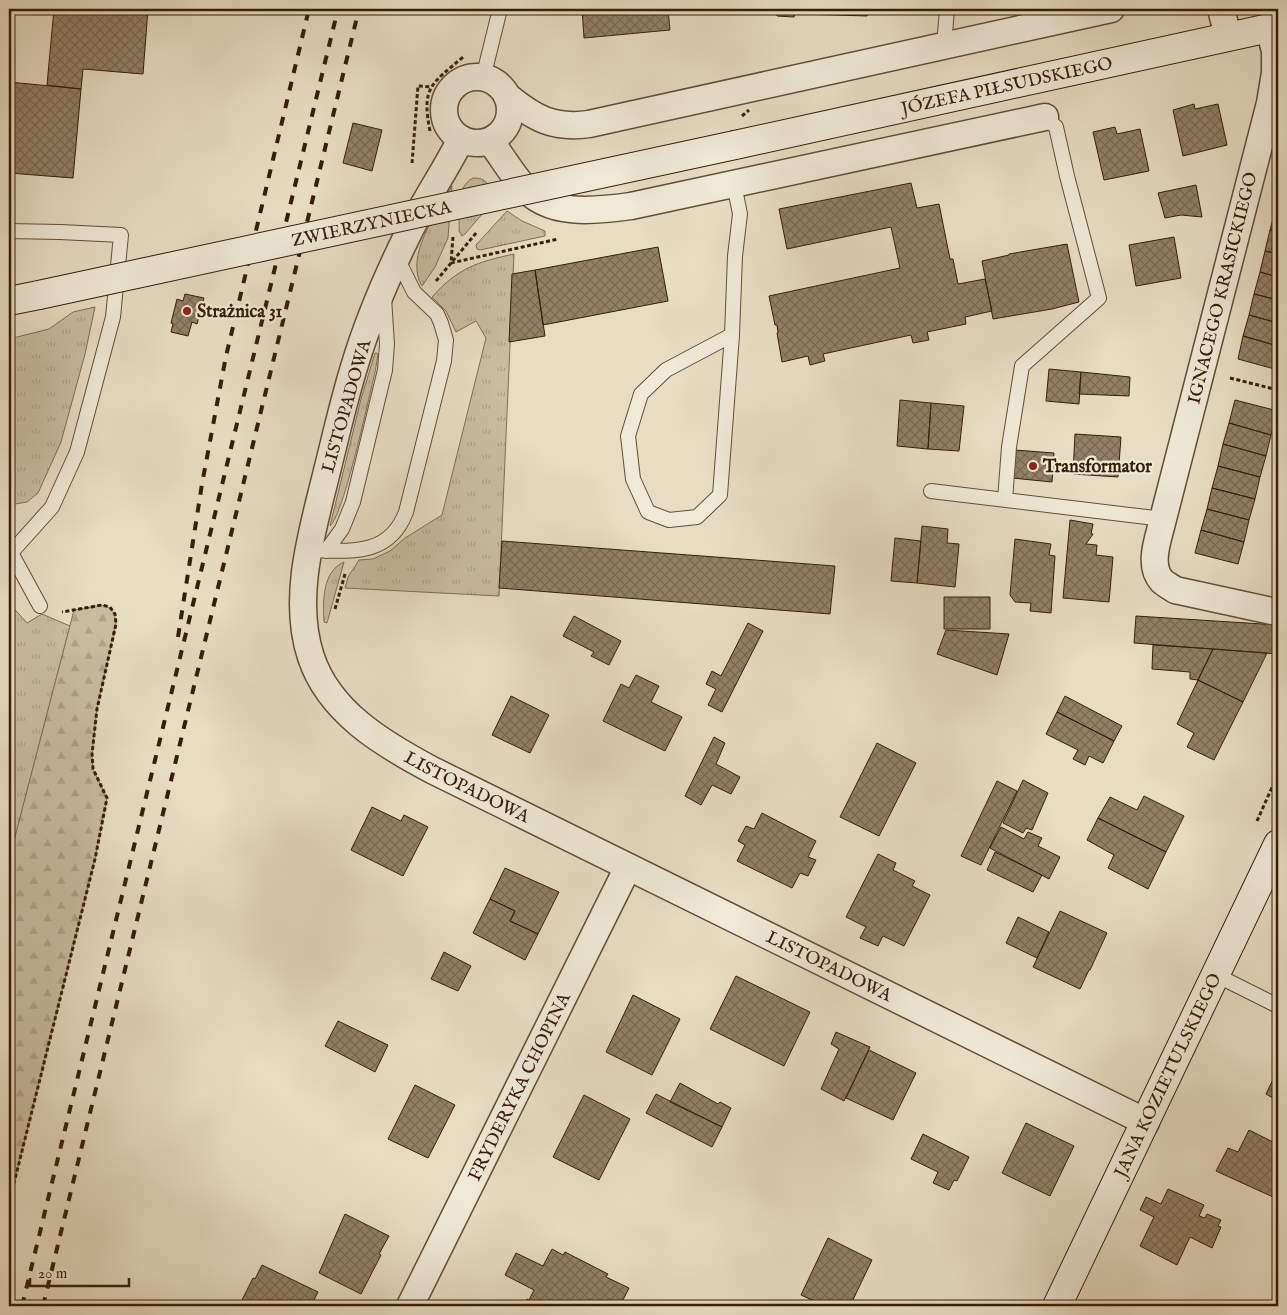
<svg xmlns="http://www.w3.org/2000/svg" width="1287" height="1315" viewBox="0 0 1287 1315" font-family="'IM FELL English',serif">
  <defs>
    <pattern id="grass-tufts" width="24" height="20" patternUnits="userSpaceOnUse" patternTransform="scale(1.25)"><rect width="24" height="20" fill="#c9bda2"/><path d="M3 7l-1-3M5 7V3M7 7l1-3M15 17l-1-3M17 17v-4M19 17l1-3" fill="none" stroke="#ada28a"/></pattern>
    <pattern id="forest-firs" width="22" height="20" patternUnits="userSpaceOnUse" patternTransform="scale(1.25)"><rect width="22" height="20" fill="#c9bda2"/><path d="M5 1l3.5 6h-7zM16 11l3.5 6h-7z" fill="#ada28a"/></pattern>
    <pattern id="building-cross-hatch" width="8" height="8" patternUnits="userSpaceOnUse" patternTransform="scale(1.25)"><rect width="8" height="8" fill="#928167"/><path d="M0 0l8 8M0 8l8-8" fill="none" stroke="#786953"/></pattern>
  </defs>
  <rect width="100%" height="100%" fill="#e7ddc3"/>
  <filter id="stains"><feTurbulence type="fractalNoise" baseFrequency=".004" numOctaves="4"/><feColorMatrix values="0 0 0 0 .2 0 0 0 0 .09 0 0 0 0 .02 0 0 0 .5 -.17"/></filter>
  <radialGradient id="worn" r=".72"><stop offset=".6" stop-color="#630" stop-opacity="0"/><stop offset="1" stop-color="#630" stop-opacity=".3"/></radialGradient>
  <path fill="url(#grass-tufts)" stroke="#806e52" d="M473,178C487,177 490,187 496,198L465,234L462,236L459,231C460,214 455,187 473,178Z
    M452,186L448,238L435,267L422,286C404,257 437,212 452,186Z
    M507,211L522,221L545,231V236L480,250L477,249L476,245Z
    M514,254L499,596L345,588L348,577L359,560L373,559L390,551L405,538L442,515L486,338L476,321L456,332L446,311L432,297C458,268 477,262 514,254Z
    M95,307L85,354L61,442L38,493L27,502L9,505V339L49,329L73,312Z
    M375,353H377L378,355L375,372C369,397 344,514 330,526L361,399Z
    M344,562L327,623L324,622C323,601 322,572 344,562Z
    M9,603L27,623L42,614L70,626L9,860Z"/>
  <path fill="url(#forest-firs)" stroke="#806e52" d="M102,605C113,607 115,614 116,624L97,708L92,754L93,769L107,798L95,859L9,1203V860L74,610Z"/>
  <path fill="url(#building-cross-hatch)" stroke="#361e03" d="M54,9H148L143,74L83,69L81,89L47,85Z
    M582,9H668L670,30L584,38Z
    M777,9H836V15L795,14L794,17L777,16Z
    M836,9H908V12L868,10L867,16L836,15Z
    M9,82L81,89L73,178L9,173Z
    M1194,104L1195,109L1218,104L1227,145L1183,156L1173,110Z
    M353,123L382,130L372,171L343,163Z
    M1115,127L1117,134L1140,129L1149,171L1104,180L1093,132Z
    M911,183L917,208L939,204L950,259H953L958,284L985,279L992,311L965,317L966,324L927,332L929,340L913,343L911,335L823,354L825,361L810,365L808,356L782,362L777,333H778L777,325H775L769,296L900,268L891,227L787,249L779,209Z
    M1196,185L1202,217L1181,215L1165,218L1158,193Z
    M1276,208H1278V231L1270,230Z
    M1270,230L1278,231V254L1265,251Z
    M1174,237L1181,278L1136,286L1129,245Z
    M1067,244L1079,302L1052,309L993,319L982,261L1009,255V254Z
    M658,247L668,301L543,325L535,270Z
    M1265,251L1278,254V277L1260,272Z
    M535,270L545,336L509,342L512,274Z
    M1260,272L1278,277V300L1254,294Z
    M185,294L204,298L197,324L192,322L188,336L171,332L173,324L171,323L177,299L183,301Z
    M1254,294L1278,300V323L1249,315Z
    M1249,315L1278,323V346L1243,336Z
    M1243,336L1278,346V370L1238,359Z
    M1049,369L1081,372L1079,404L1046,401Z
    M1081,372L1130,377L1129,396L1079,394Z
    M900,400L931,403L928,449L897,446Z
    M1235,400L1278,411L1271,435L1229,423Z
    M931,403L964,406L959,451L928,449Z
    M1229,423L1271,435L1266,456L1223,444Z
    M1075,434L1121,437L1118,477L1073,474Z
    M1223,444L1266,456L1260,477L1218,466Z
    M1015,450L1054,453L1052,482L1012,478Z
    M1218,466L1260,477L1255,499L1212,488Z
    M1212,488L1255,499L1249,520L1207,509Z
    M1207,509L1249,520L1244,542L1201,530Z
    M1070,520L1093,524L1091,534H1093L1086,544L1097,545L1096,555L1113,557L1109,602L1063,598Z
    M922,526L948,529L947,543L959,544L955,587L917,583Z
    M1201,530L1244,542L1238,564L1195,553Z
    M895,538L921,541L917,583L891,581Z
    M1015,539L1051,544L1049,555L1055,556L1051,613L1030,611L1031,603L1015,602L1010,595Z
    M502,541L835,566L830,614L499,588Z
    M944,597H990V629H944Z
    M574,616L621,641L609,665L591,656L594,652L563,636Z
    M1136,616L1278,625V654L1134,643Z
    M748,623L763,631L722,712L708,705L716,689L706,684L712,671L721,676Z
    M946,630L1009,634L997,675L937,654Z
    M1153,645L1213,649L1198,680L1190,679V672L1152,669Z
    M1213,649L1267,653L1243,702L1198,680Z
    M636,675L659,686L651,702L682,717L665,751L603,721L621,684L629,688Z
    M1198,680L1243,702L1214,760L1187,747L1194,733L1177,724Z
    M511,696L549,715L530,753L492,735Z
    M1065,696L1122,726L1114,741L1057,712Z
    M1057,712L1114,741L1103,763L1089,756L1085,765L1073,759L1078,750L1046,734Z
    M714,737L725,743L716,764L740,777L731,794L712,785L701,805L685,796Z
    M877,743L916,763L879,836L840,817Z
    M1023,780L1048,793L1032,830L1026,828L1023,833L1003,823Z
    M997,781L1017,791L981,865L961,856Z
    M1144,796L1184,816L1166,852L1098,818L1110,797L1137,810Z
    M372,807L401,821L404,815L428,827L403,876L351,850Z
    M762,813L816,841L808,857L816,860L808,876L800,873L792,888L737,861L745,845L738,841L746,826L754,829Z
    M1098,818L1166,852L1148,889L1108,868L1114,855L1087,840Z
    M1001,827L1024,839L1028,832L1042,838L1038,846L1060,857L1049,879L990,848Z
    M995,852L1042,875L1033,892L987,870Z
    M878,854L896,863L893,870L915,881L912,886L930,895L904,946L883,936L878,946L860,938L866,927L846,917Z
    M505,868L559,892L538,934L510,921L515,911L490,899Z
    M490,899L515,911L510,921L538,934L525,960L473,933Z
    M1060,911L1107,933L1090,970H1089L1080,989L1033,967Z
    M1018,917L1049,932L1037,958L1006,943Z
    M444,952L471,966L458,991L431,979Z
    M736,976L810,1012L784,1066L710,1029Z
    M633,995L680,1019L652,1075L606,1052Z
    M338,1021L388,1045L375,1072L325,1046Z
    M836,1032L870,1047L844,1101L821,1089L839,1049L831,1044Z
    M869,1050L916,1073L893,1120L846,1098Z
    M1278,1069V1101L1266,1094Z
    M680,1083L718,1104L720,1102L731,1108L722,1127L670,1102Z
    M415,1085L455,1105L428,1158L388,1139Z
    M656,1094L722,1127L712,1147L646,1113Z
    M584,1095L630,1119L599,1180L553,1157Z
    M1026,1123L1074,1146L1050,1196L1002,1173Z
    M1249,1130L1273,1142V1143L1278,1146V1185L1273,1197L1216,1171L1228,1148L1238,1152Z
    M923,1134L969,1157L957,1181L954,1180L949,1190L933,1183L938,1172L911,1159Z
    M1168,1189L1204,1205L1199,1216L1205,1218L1207,1214L1221,1220L1218,1226L1221,1227L1212,1248L1190,1237L1177,1265L1140,1246L1154,1217L1140,1210L1146,1197L1161,1204Z
    M345,1214L389,1236L379,1254L381,1255L361,1294L319,1273Z
    M828,1238L872,1260L850,1306H825L801,1295Z
    M552,1249L563,1255L565,1252L608,1274L606,1277L629,1288L620,1306H523L527,1299L529,1300L534,1290L505,1275L516,1253L543,1266Z
    M262,1265L318,1292L311,1306H244L240,1304L253,1278L255,1279Z"/>
  <g fill="none" stroke-linecap="round" stroke-linejoin="round">
    <defs>
      <path id="lane" d="M944,46L947,9
        M483,78L500,9
        M9,231L60,232L121,235L113,317L77,452L52,507L9,555
        M732,335L666,370L641,394L628,436L633,479L648,512L669,520L697,517L720,495L732,335L735,256L740,214L734,184
        M931,491L1163,519
        M1005,500L1009,447L1022,366L1099,298L1067,176L1056,127L1045,117
        M9,549L40,606
        M309,550C350,551 389,557 406,512L444,361L446,340L441,323L437,314L414,292L397,258
        M326,551L342,529L353,502L385,370L387,344L384,298
        M1216,975L1278,1006"/>
      <g id="street">
        <path d="M1221,9L1228,36"/>
        <path d="M1269,28L1275,51V73L1270,103L1163,519C1159,537 1147,565 1162,581C1165,584 1171,587 1175,590L1272,611"/>
        <circle cx="477" cy="110" r="33"/>
        <path d="M507,96C534,118 553,129 589,124L1111,9"/>
        <path id="s1" d="M461,139C444,173 422,204 406,238C386,279 368,321 355,364C344,399 336,435 327,471C313,529 291,597 311,657C329,712 383,744 432,770L1146,1122"/>
        <path d="M490,141C501,155 510,171 522,185C548,217 595,211 631,206L1045,117"/>
        <path id="s2" d="M410,1306L628,867"/>
      </g>
      <g id="secondary">
        <path id="s3" d="M735,145L1278,26"/>
        <path d="M9,301L39,295"/>
        <path id="s4" d="M1057,1306L1278,844"/>
      </g>
    </defs>
    <use href="#lane" stroke="#624e33" stroke-width="16"/>
    <use href="#street" stroke="#624e33" stroke-width="29"/>
    <use href="#secondary" stroke="#361e03" stroke-width="30"/>
    <path stroke="#361e03" stroke-width="3" stroke-dasharray="4 2.5" stroke-linecap="butt" d="M430,131C421,86 432,84 463,57
      M412,163L418,86L431,87
      M453,237L451,263L558,239
      M436,281L477,232
      M1230,378L1278,390
      M335,609L345,574
      M1257,821L1278,774
      M9,1203L95,859L107,798L93,769L92,754L97,709L116,624L115,614L110,607L102,605L62,612"/>
    <use href="#lane" stroke="#efe9d8" stroke-width="14"/>
    <use href="#street" stroke="#efe9d8" stroke-width="26"/>
    <use href="#secondary" stroke="#efe9d8" stroke-width="28"/>
    <path stroke="#361e03" stroke-width="4" stroke-dasharray="9 9" stroke-linecap="butt" d="M178,637L202,484L226,356L309,9
      M22,1306L338,9
      M43,1306L359,9"/>
    <defs>
      <g id="secondary-bridge">
        <path id="s5" d="M39,295L735,145"/>
      </g>
    </defs>
    <use href="#secondary-bridge" stroke="#361e03" stroke-width="30" stroke-linecap="butt"/>
    <path stroke="#361e03" stroke-width="3" stroke-dasharray="4 2.5" stroke-linecap="butt" d="M742,116L749,110"/>
    <use href="#secondary-bridge" stroke="#efe9d8" stroke-width="28"/>
  </g>
  <g fill="#8f2418" stroke="#efe9d8" stroke-width="2">
    <circle cx="187" cy="311" r="5"/>
    <circle cx="1033" cy="466" r="5"/>
  </g>
  <g text-anchor="middle" stroke-width="4.5" stroke-linejoin="round" paint-order="stroke">
    <g font-size="18" fill="#361e03" stroke="#efe9d8">
      <text dy="6" stroke="none"><textPath href="#s3" startOffset="278">JÓZEFA PIŁSUDSKIEGO</textPath></text>
      <text dy="6" stroke="none"><textPath href="#s5" startOffset="340">ZWIERZYNIECKA</textPath></text>
      <text transform="translate(1222 288) rotate(-76)" y="6">IGNACEGO KRASICKIEGO</text>
      <text transform="translate(346 406) rotate(-74)" y="6">LISTOPADOWA</text>
      <text dy="6" stroke="none"><textPath href="#s1" startOffset="758">LISTOPADOWA</textPath></text>
      <text dy="6" stroke="none"><textPath href="#s1" startOffset="1162">LISTOPADOWA</textPath></text>
      <text dy="6" stroke="none"><textPath href="#s4" startOffset="256">JANA KOZIETULSKIEGO</textPath></text>
      <text dy="6" stroke="none"><textPath href="#s2" startOffset="245">FRYDERYKA CHOPINA</textPath></text>
    </g>
    <g font-size="18" font-weight="bold" fill="#361e03" stroke="#efe9d8" text-anchor="start">
      <text x="197" y="317">Strażnica 31</text>
      <text x="1043" y="472">Transformator</text>
    </g>
  </g>
  <rect width="1287" height="1315" fill="none" stroke="#e7ddc3" stroke-width="30"/>
  <rect x="10" y="10" width="1267" height="1295" fill="none" stroke="#361e03" stroke-width="2.5"/>
  <rect x="15" y="15" width="1257" height="1285" fill="none" stroke="#361e03"/>
  <path d="M30 1278v8h99v-8" fill="none" stroke="#361e03" stroke-width="2.5"/>
  <text x="38" y="1278" font-size="15" fill="#361e03" stroke="#efe9d8" stroke-width="4" paint-order="stroke">20 m</text>
  <rect width="100%" height="100%" filter="url(#stains)"/>
  <rect width="100%" height="100%" fill="url(#worn)"/>
</svg>
